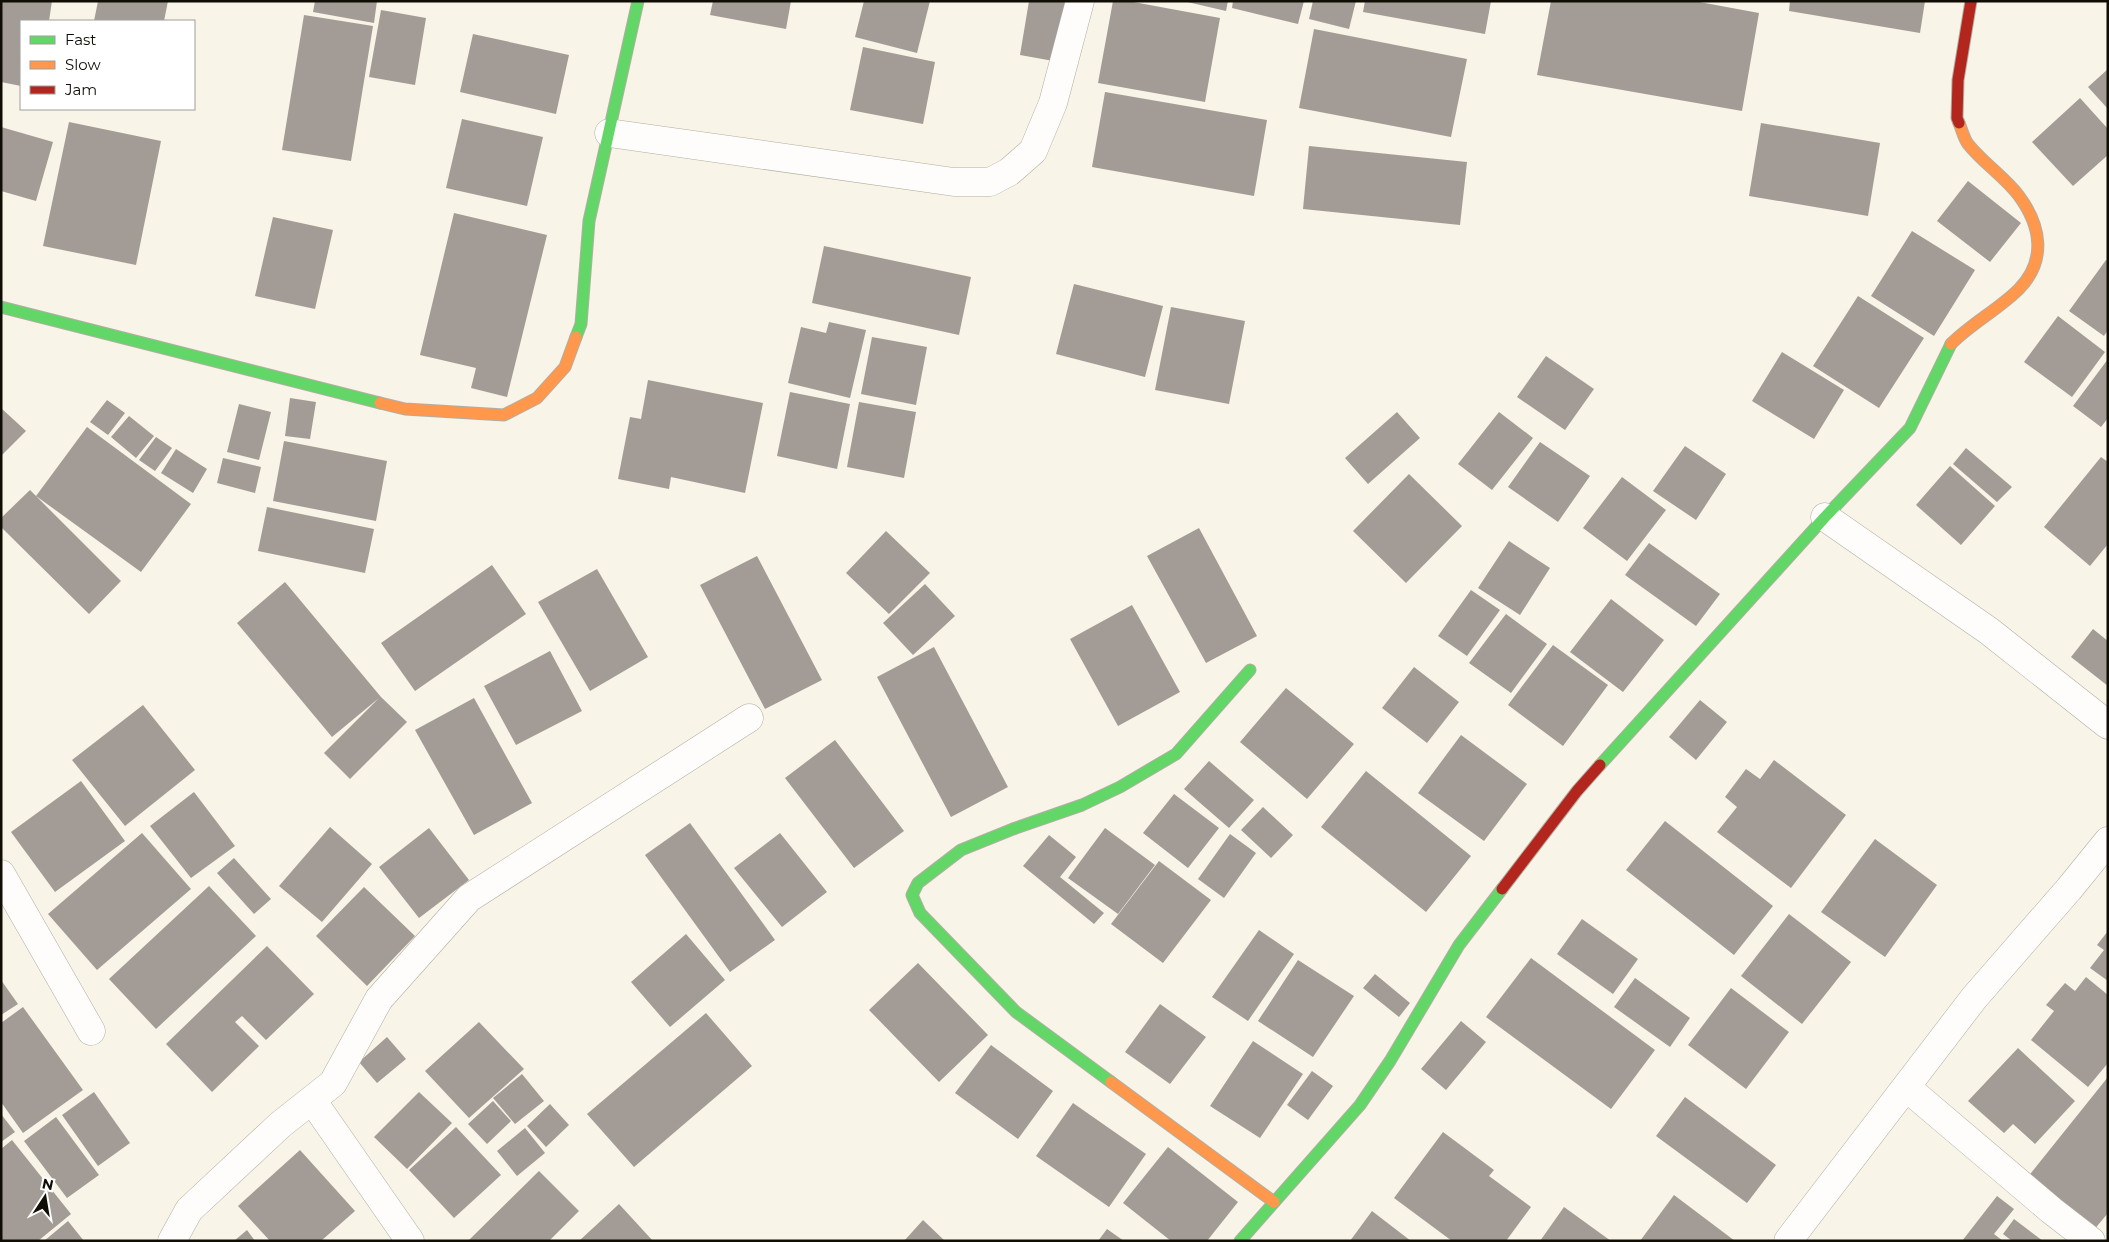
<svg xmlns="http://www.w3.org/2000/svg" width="2109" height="1242" viewBox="0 0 2109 1242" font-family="Montserrat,sans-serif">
  <rect width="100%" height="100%" fill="#f8f4e7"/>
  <path fill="#a39c96" d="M1,1H52L49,21H21V86L1,82Z
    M98,1H168L164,21H94Z
    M315,1H377L374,23L313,12Z
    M713,1H791L786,29L710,15Z
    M864,1H930L917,53L855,37Z
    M1029,1H1069L1059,62L1020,55Z
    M1113,1H1128L1220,18L1205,102L1098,83Z
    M1183,1H1228L1226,11Z
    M1233,1H1304L1298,24L1232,8Z
    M1313,1H1356L1349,29L1309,19Z
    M1365,1H1491L1485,34L1363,12Z
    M1551,1H1694L1759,13L1742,111L1537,75Z
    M1790,1H1925L1920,33L1789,11Z
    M381,10L426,18L415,85L369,77Z
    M304,15L373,26L351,161L282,150Z
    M1314,29L1467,59L1451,137L1299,108Z
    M473,34L569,55L556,114L460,92Z
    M863,47L935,62L923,124L850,110Z
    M2108,69V109L2088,87Z
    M1105,92L1267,120L1254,196L1092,167Z
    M2080,98L2108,129V155L2073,186L2032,142Z
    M462,119L543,137L527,206L446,188Z
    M69,122L161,141L136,265L43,246Z
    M1761,123L1880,143L1868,216L1749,196Z
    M1,127L53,142L36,201L1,191Z
    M1309,146L1467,162L1460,225L1303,209Z
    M1968,181L2021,223L1990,262L1937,221Z
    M454,213L547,235L507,397L471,388L476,368L420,355Z
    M273,217L333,230L315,309L255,296Z
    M1912,231L1975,270L1934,336L1871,296Z
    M824,246L971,277L959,335L812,303Z
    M2106,260L2108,261V330L2104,336L2069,311Z
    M1074,284L1163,306L1145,377L1056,354Z
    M1858,296L1924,338L1879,408L1813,366Z
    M1171,307L1245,321L1229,404L1155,390Z
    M2058,316L2105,352L2072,397L2024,362Z
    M829,322L866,330L850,398L788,383L801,327L826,333Z
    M872,337L927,347L916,405L861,394Z
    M1782,352L1844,390L1814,439L1752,401Z
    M1546,356L1594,389L1565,430L1517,397Z
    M2108,359V418L2101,427L2073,406Z
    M648,380L763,403L745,493L671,477L669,489L618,479L630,417L641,419Z
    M790,392L850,404L837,469L777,456Z
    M290,398L316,402L310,439L285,436Z
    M107,400L125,413L108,435L90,422Z
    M859,402L916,412L904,478L847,467Z
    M239,404L271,412L259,460L227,452Z
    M1,408L26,431L1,456Z
    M1397,412L1420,438L1368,484L1345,458Z
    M1499,412L1533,438L1492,490L1458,464Z
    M129,416L154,436L136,458L111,437Z
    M87,427L191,504L141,572L36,496Z
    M156,437L172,448L155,471L139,460Z
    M284,441L387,461L376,521L273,501Z
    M1540,442L1590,476L1558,522L1508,487Z
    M1685,446L1726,474L1696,520L1653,491Z
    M1966,448L2012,487L1997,502L1953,464Z
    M176,449L207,469L193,493L161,473Z
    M2101,457L2108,462V544L2090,566L2044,527Z
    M223,458L261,467L255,493L217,483Z
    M1950,466L1995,506L1961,545L1916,505Z
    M1409,474L1462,526L1406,583L1353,531Z
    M1622,477L1666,510L1627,561L1583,528Z
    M30,490L121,581L89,614L1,527V518Z
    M267,507L374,529L365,573L258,551Z
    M1199,528L1257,636L1206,663L1147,556Z
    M886,531L930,573L889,614L846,573Z
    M1509,541L1550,568L1520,615L1478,588Z
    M1649,543L1720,594L1696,626L1625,575Z
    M757,556L822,680L765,709L700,585Z
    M492,565L526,614L415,691L381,643Z
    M597,569L648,657L590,691L538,602Z
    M285,582L381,697L407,722L350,779L324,753L379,698L332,737L237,623Z
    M925,584L955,616L913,655L883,623Z
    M1471,590L1500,610L1467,656L1438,636Z
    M1611,599L1664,640L1623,692L1570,652Z
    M1132,605L1180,692L1118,726L1070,639Z
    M1506,614L1547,644L1511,693L1469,663Z
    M2093,629L2108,641V686L2071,657Z
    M1553,645L1608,685L1563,746L1508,705Z
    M934,647L1008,787L951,817L877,677Z
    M550,651L582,711L516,745L484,686Z
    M1414,667L1459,702L1427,743L1382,708Z
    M1286,688L1354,744L1307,799L1240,742Z
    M474,698L532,803L474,835L415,730Z
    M1700,700L1727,722L1696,760L1669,737Z
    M143,705L195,770L125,826L72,760Z
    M1461,735L1527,784L1484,841L1418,793Z
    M835,740L904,831L854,868L785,778Z
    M1774,760L1846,815L1791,888L1717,832L1737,807L1725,797L1746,769L1760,779Z
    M1209,761L1254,800L1229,828L1184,789Z
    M1366,771L1471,856L1426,912L1321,827Z
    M81,781L125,841L55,892L11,832Z
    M194,792L235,846L191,878L150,826Z
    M1174,794L1219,828L1188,868L1143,833Z
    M1263,807L1293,835L1271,858L1241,830Z
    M1665,821L1773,906L1734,955L1626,870Z
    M690,823L775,940L730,972L645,855Z
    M330,827L372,864L322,922L279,886Z
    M429,828L469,880L419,918L379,867Z
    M1105,828L1155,865L1118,914L1068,878Z
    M142,833L191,889L97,970L48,914Z
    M780,833L827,892L782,927L734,868Z
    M1230,834L1256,853L1224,898L1198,879Z
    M1049,835L1076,857L1060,877L1104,913L1094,924L1023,866Z
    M1875,839L1937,885L1885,957L1821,912Z
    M234,858L271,899L254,914L217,873Z
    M1159,861L1211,900L1163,963L1111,924Z
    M209,886L256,936L156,1029L109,979Z
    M364,887L415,936L367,986L316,936Z
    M1789,914L1851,962L1802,1024L1741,976Z
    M1582,919L1638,959L1613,994L1557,954Z
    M1259,930L1294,954L1248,1021L1212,997Z
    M2108,931V981L2090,968L2104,950L2097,945Z
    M686,934L725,980L670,1027L631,982Z
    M267,946L314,994L266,1040L242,1016L235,1022L259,1046L212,1092L166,1044Z
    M1531,958L1655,1050L1611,1109L1486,1017Z
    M1298,960L1354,996L1313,1057L1258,1021Z
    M918,963L988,1035L939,1082L869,1010Z
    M1375,974L1410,1003L1399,1017L1363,988Z
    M2086,977L2108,995V1063L2088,1087L2031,1040L2054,1011L2046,1005L2065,983L2075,991Z
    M1635,978L1690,1018L1670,1047L1614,1007Z
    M1,980L18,1004L1,1015Z
    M1731,988L1789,1032L1746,1089L1688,1045Z
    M1160,1004L1206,1037L1170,1084L1125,1052Z
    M23,1007L83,1090L23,1133L1,1102V1023Z
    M706,1013L752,1066L634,1167L587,1114Z
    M1461,1021L1486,1042L1446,1090L1421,1069Z
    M479,1022L524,1069L469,1118L425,1071Z
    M387,1037L406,1059L377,1083L359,1062Z
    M1253,1041L1303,1074L1260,1138L1210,1106Z
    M991,1045L1053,1091L1018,1139L955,1093Z
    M2018,1048L2075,1101L2035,1144L2013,1124L2004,1133L1968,1101Z
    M1312,1071L1333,1086L1308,1120L1287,1105Z
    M522,1074L544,1101L515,1124L493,1098Z
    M2108,1077V1213L2093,1231L2027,1178Z
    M94,1092L130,1143L98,1166L62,1115Z
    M419,1092L452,1123L407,1169L374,1137Z
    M1685,1097L1776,1165L1747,1203L1656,1136Z
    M493,1101L511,1121L487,1144L468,1124Z
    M1073,1103L1146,1154L1109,1207L1036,1156Z
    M550,1104L569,1125L546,1147L527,1126Z
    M1,1114L15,1132L1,1142Z
    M56,1117L99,1175L67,1198L24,1141Z
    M456,1127L501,1175L454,1218L409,1170Z
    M525,1128L545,1153L517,1176L497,1151Z
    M1443,1132L1494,1170L1489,1176L1531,1207L1506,1241H1452L1394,1198Z
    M12,1140L71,1214L38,1241H1V1149Z
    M1168,1147L1238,1202L1207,1241H1171L1123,1203Z
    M300,1150L355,1211L321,1241H270L238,1206Z
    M539,1171L579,1211L549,1241H468Z
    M1674,1195L1735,1241H1640Z
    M1997,1196L2014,1209L1994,1234L2003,1241H1962Z
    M619,1204L653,1241H579Z
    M1564,1207L1611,1241H1540Z
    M1372,1211L1411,1241H1350Z
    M2014,1219L2043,1241H2012L2003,1234Z
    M923,1220L945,1241H904Z
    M68,1221L84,1241H44Z
    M1107,1229L1124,1241H1098Z
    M247,1230L255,1241H234Z"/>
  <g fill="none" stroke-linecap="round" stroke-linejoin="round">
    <defs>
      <path id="street" d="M609,133L954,182H990L1009,172L1033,151L1053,103L1080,1
        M1825,517L1989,631L2108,725
        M1,874L91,1031
        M1906,1087L2051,1210L2091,1241
        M312,1100L410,1241
        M172,1241L189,1210L280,1125L333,1083L379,999L469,898L749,718
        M1788,1241L1974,998L2069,889L2108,841"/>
      <path id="fast" d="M1,307L380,403
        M576,337L581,324L589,221L638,1
        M1600,765L1825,517L1910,428L1951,344
        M1111,1082L1016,1012L920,913L912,895L918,883L961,850L1013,829L1082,805L1120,787L1176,754L1250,670
        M1240,1241L1360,1105L1390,1061L1459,945L1502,889"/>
      <path id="slow" d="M1951,344C1972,323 1999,309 2019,289C2047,260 2041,226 2019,196C2005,177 1983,163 1968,144C1964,139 1962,130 1959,123
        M380,403L405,409L504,415L537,398L565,367L576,337
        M1111,1082L1274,1202"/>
      <path id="jam" d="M1959,123L1957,118L1958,80L1971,1
        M1502,889L1577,791L1600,765"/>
    </defs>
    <use href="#street" stroke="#b1aea3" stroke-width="29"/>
    <use href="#fast" stroke="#b1aea3" stroke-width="13"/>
    <use href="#slow" stroke="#b1aea3" stroke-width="13"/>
    <use href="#jam" stroke="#b1aea3" stroke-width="13"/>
    <use href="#street" stroke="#fefdfb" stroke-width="28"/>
    <use href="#fast" stroke="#63d668" stroke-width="11"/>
    <use href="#slow" stroke="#ff974d" stroke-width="11"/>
    <use href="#jam" stroke="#b3261e" stroke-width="11"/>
  </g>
  <rect width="2109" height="1242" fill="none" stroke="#100d05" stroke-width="5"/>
  <rect x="20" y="20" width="175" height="90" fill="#ffffff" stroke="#9f9e9b"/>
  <rect x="30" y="36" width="25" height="8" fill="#63d668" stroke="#9f9e9b"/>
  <text x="65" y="45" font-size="15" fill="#100d05">Fast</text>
  <rect x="30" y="61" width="25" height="8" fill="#ff974d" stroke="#9f9e9b"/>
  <text x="65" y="70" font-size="15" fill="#100d05">Slow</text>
  <rect x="30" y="86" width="25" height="8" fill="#b3261e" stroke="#9f9e9b"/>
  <text x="65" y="95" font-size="15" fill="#100d05">Jam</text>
  <g transform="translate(45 1197) rotate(12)" stroke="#ffffff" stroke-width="4" paint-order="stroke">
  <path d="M0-4L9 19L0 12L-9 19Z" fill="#100d05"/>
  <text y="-8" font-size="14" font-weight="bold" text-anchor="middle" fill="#100d05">N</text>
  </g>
</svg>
